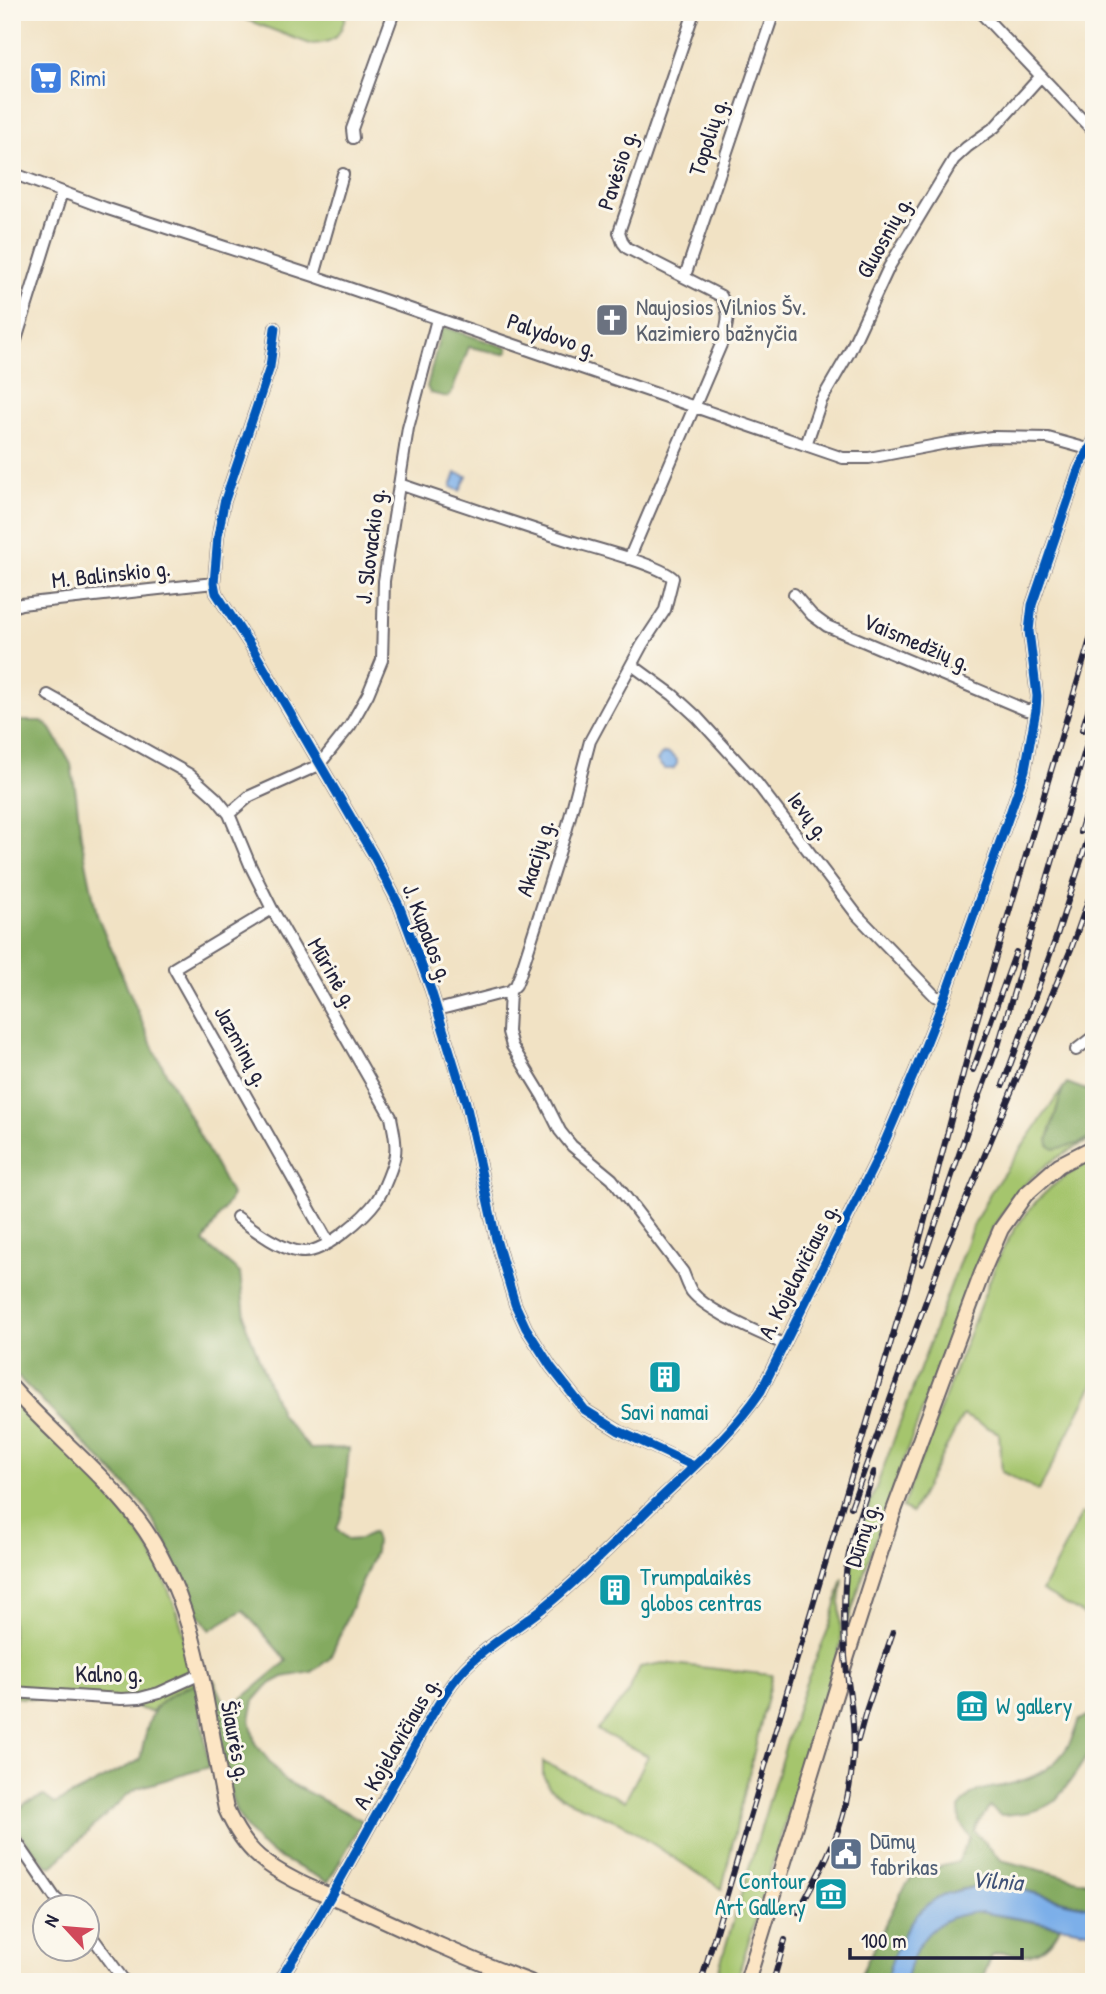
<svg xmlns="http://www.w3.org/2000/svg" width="1106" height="1994" viewBox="0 0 1106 1994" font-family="'Patrick Hand',sans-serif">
  <rect width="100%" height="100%" fill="#fbf7ec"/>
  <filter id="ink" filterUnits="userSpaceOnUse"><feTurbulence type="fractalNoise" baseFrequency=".0143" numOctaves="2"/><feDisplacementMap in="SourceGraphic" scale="14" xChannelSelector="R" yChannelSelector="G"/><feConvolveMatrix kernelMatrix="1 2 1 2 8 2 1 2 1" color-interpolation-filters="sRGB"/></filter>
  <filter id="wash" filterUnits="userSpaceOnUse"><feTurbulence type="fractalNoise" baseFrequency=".00686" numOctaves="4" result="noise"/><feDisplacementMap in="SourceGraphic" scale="28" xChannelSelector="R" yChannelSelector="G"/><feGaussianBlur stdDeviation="1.57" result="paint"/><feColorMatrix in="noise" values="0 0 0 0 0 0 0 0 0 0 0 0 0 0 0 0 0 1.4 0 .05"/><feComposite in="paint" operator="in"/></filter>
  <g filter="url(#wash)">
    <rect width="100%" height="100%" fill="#f1e2c4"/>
    <path fill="#a5c56d" stroke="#647454" stroke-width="2" d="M236,12H346V14C341,36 334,44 310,44L247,20Z
      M1063,1088L1048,1139L1078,1144L1094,1136V1139C1045,1158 1017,1187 991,1231C941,1361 890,1490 848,1622L853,1550L972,1228L990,1193Z
      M1094,1159V1383L1039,1491L1002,1472L999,1433L963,1415L912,1513L902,1508L998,1259C1019,1214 1049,1181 1094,1159Z
      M12,1398C55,1441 105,1485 140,1535C170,1579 184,1631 197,1683C180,1689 163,1697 152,1712L124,1704L12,1697Z
      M1082,1513L1094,1520V1620L1042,1591Z
      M843,1578L840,1603L841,1643L736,1982H715L787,1741L805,1685L830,1625Z
      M663,1663L772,1675L722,1889L619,1822L567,1800L549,1787L543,1775V1762L625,1801L648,1756L597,1730L627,1695L640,1667Z"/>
    <path fill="#84aa60" stroke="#53664e" stroke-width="2" d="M444,327L508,348V352L503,354L469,347L451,394L447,397L430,393L427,387L441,330Z
      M12,721H42L51,729L71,764L76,794L81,837L97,915L154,1050L232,1196L203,1242L240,1273L246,1325L281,1415L310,1449L349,1448L343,1512L337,1529L348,1540L360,1539L373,1532L376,1541L375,1552L330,1658L312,1672L283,1677L268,1685L254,1701L250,1719L255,1743L284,1780L363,1821L328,1882L276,1856L259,1844L248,1830L236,1812L229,1789L211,1682L214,1680L228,1710L287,1661L243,1610L210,1630L197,1612L165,1540L145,1507L124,1483L12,1371Z
      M1067,1083L1094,1093V1136L1078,1144L1054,1149L1049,1145L1048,1140L1063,1088Z
      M197,1683L209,1767L138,1788L127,1795L51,1867L46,1865L17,1830L12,1833V1816L26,1803L44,1796L55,1804L140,1760C150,1714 149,1701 197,1683Z
      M1086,1716L1094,1719C1094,1726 1095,1735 1094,1742C1092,1751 1061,1796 1053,1802C1038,1813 1018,1814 1000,1815L990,1807L977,1824L974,1831L1001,1860L1094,1884V1908C1069,1903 1045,1895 1020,1889C946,1874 903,1912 886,1982H857L900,1895L911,1878L924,1871L958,1862L970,1837L960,1822L959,1808C963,1804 969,1795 974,1793C982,1788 996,1788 1006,1785C1043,1777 1068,1760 1078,1721Z
      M981,1912L1060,1927C1053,1943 1039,1956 1020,1955C1007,1954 1005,1950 992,1955L981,1982H905C915,1939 936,1914 981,1912Z"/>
    <path fill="#7bafe9" stroke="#4e6892" stroke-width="2" d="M456,473L467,476L460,491L451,487Z
      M665,753L670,754L677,760V764L673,769H664L657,761L661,755Z
      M976,1887L1019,1889L1065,1902L1094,1908V1932L981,1912C936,1914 915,1939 905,1982H886C893,1949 911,1910 943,1895C954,1891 965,1889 976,1887Z"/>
  </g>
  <g filter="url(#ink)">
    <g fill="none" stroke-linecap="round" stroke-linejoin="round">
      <defs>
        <path id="minor" d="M980,12L1094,132
          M353,138L352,129L394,12
          M12,173L105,208L314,276L843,458H869L947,443L992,437L1048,438L1088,449
          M314,276L343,174
          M685,276L774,12
          M275,328L270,367L224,503L218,536L214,583L216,593L254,651L373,855L399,905L431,990L466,1103L496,1239L515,1304L526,1328L551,1367L585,1410L619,1431L694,1466
          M12,353L62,192
          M806,445L821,401L849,353L889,267L954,159L967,147L995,127L1040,77
          M399,484C455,503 511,522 567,540C590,547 658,564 673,578L665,610L642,645L590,741L567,828L520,975L516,985L510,991L508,1032L512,1046L543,1097L560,1131L572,1146L612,1179L683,1272C686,1279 688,1286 692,1292C708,1312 759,1332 783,1344
          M629,559L723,340C728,321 731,314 721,296L627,248L623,243L619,232L694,12
          M794,594L812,615L827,626L1026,710H1036
          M12,607L21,604L214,583
          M632,665L673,695L697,717L756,782L857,915L935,996L944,999
          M48,695L189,774L216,798L229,814L251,867L272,909L391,1117C393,1129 397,1142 395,1154C394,1164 383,1191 377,1200C365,1217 325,1252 304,1252C283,1252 253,1229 237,1217
          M229,814L250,796L319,765L350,726L368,694L382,660L384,581L408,428L437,319
          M272,909L174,968L329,1243
          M437,1010L510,991
          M1076,1050L1094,1036
          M12,1692L121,1699L140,1698L159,1693L201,1674
          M12,1835L55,1898L64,1906
          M88,1931L125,1982
          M278,1982C324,1913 362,1839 403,1767C420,1737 442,1692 465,1668C488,1644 522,1626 548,1604C585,1574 618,1539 652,1506C690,1470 732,1434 761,1391L879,1155L916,1069L944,999L1008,819L1025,770L1036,710L1037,696L1029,631L1032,605L1079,468L1094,440"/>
        <path id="secondary" d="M12,1388C52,1434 101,1471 138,1520C200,1603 205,1711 226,1809C234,1827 244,1844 259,1857C286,1880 322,1892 354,1906C412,1933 470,1960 530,1982
          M747,1982L846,1659L892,1516L982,1273L1001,1229L1025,1195L1059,1165L1094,1147"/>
      </defs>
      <use href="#minor" stroke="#6a656b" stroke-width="14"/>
      <use href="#secondary" stroke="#6a656b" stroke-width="18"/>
      <use href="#minor" stroke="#fff" stroke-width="10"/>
      <use href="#secondary" stroke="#fce5c4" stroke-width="14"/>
      <defs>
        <path id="rail" d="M1082,730L1094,692
          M1080,832L1094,785
          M973,1070L1016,952
          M1003,1085L1057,935L1094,820
          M922,1264L970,1122L998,1046L1094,720
          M851,1507L942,1257L1071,949L1094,884
          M858,1740L866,1711L893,1632
          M798,1912C809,1891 821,1871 830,1850C843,1823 851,1787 853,1757C856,1723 848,1689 845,1656C844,1625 843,1595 847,1565C852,1534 864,1502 874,1472
          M701,1982L907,1288L977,1020L1094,626
          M773,1982L785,1940"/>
      </defs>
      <use href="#rail" stroke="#22223b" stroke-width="6"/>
      <use href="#rail" stroke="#fbf7ec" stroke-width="3.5" stroke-dasharray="10" stroke-linecap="butt"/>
      <defs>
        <path id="cycleway" d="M275,328L270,367L224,503L218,536L214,583L216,593L254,651L373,855L399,905L431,990L466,1103L496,1239L515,1304L526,1328L551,1367L585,1410L619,1431L694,1466
          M278,1982C324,1913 362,1839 403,1767C420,1737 442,1692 465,1668C488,1644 522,1626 548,1604C585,1574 618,1539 652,1506C690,1470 732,1434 761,1391L879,1155L916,1069L944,999L1008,819L1025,770L1036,710L1037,696L1029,631L1032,605L1079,468L1094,440"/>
      </defs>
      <use href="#cycleway" stroke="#fbf7ec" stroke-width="13"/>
      <use href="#cycleway" stroke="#0057b8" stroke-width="9"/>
    </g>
  </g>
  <defs>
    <symbol id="supermarket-square" viewBox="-11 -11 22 22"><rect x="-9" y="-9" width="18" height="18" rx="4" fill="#3f7fe0" stroke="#fbf7ec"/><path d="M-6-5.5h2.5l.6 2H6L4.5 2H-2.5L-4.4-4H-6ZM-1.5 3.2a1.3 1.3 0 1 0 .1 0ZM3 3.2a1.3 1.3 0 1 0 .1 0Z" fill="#fff"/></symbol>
    <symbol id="church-square" viewBox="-11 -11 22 22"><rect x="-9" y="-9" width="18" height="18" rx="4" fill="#6b7280" stroke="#fbf7ec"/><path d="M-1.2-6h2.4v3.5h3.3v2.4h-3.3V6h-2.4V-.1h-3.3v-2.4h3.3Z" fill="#fff"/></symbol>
    <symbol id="building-square" viewBox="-11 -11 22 22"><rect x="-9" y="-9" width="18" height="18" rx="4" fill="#0f9aa8" stroke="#fbf7ec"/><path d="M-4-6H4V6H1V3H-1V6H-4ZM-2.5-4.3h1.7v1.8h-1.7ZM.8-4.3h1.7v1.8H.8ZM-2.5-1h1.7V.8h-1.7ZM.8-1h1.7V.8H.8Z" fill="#fff"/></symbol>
    <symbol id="museum-square" viewBox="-11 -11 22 22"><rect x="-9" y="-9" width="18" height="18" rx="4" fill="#0f9aa8" stroke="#fbf7ec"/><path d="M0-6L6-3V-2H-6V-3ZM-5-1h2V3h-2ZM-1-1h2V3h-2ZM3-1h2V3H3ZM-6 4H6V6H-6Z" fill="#fff"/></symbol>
    <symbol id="civic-square" viewBox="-11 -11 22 22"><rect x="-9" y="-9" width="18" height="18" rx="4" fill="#5c6f8a" stroke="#fbf7ec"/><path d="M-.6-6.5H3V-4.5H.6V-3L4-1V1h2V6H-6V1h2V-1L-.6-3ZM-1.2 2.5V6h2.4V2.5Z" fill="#fff"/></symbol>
  </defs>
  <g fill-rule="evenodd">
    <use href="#supermarket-square" x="27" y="59" width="38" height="38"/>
    <use href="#church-square" x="593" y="301" width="38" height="38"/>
    <use href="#building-square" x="646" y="1358" width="38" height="38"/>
    <use href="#building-square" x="596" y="1571" width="38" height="38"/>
    <use href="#museum-square" x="953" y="1687" width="38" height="38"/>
    <use href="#civic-square" x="827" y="1835" width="38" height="38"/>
    <use href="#museum-square" x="812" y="1875" width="38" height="38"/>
  </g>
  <g text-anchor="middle" stroke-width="6" stroke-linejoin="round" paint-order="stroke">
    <g font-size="23" fill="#366cbe" stroke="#fbf7ec" text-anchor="start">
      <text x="70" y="86">Rimi</text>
    </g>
    <g font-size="23" fill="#22223b" stroke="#fbf7ec">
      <text transform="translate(708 137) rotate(-72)" y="8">Topolių g.</text>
      <text transform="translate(617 170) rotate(-72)" y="8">Pavėsio g.</text>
      <text transform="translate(884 237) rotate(-61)" y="8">Gluosnių g.</text>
      <text transform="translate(552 335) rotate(19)" y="8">Palydovo g.</text>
      <text transform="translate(370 546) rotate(-83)" y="8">J. Slovackio g.</text>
      <text transform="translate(111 574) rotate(-6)" y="8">M. Balinskio g.</text>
      <text transform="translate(917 642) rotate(23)" y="8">Vaismedžių g.</text>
      <text transform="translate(809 816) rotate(53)" y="8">Ievų g.</text>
      <text transform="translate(535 858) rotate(-73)" y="8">Akacijų g.</text>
      <text transform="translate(428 933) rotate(69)" y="8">J. Kupalos g.</text>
      <text transform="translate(333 973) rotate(60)" y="8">Mūrinė g.</text>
      <text transform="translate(242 1046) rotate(61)" y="8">Jazminų g.</text>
      <text transform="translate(798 1271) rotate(-63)" y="8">A. Kojelavičiaus g.</text>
      <text transform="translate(862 1535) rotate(-72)" y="8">Dūmų g.</text>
      <text x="109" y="1682">Kalno g.</text>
      <text transform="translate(236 1741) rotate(79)" y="8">Šiaurės g.</text>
      <text transform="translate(396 1743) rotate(-60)" y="8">A. Kojelavičiaus g.</text>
    </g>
    <g font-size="23" fill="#5b616d" stroke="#fbf7ec" text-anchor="start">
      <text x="636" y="315">Naujosios Vilnios Šv.<tspan x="636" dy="26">Kazimiero bažnyčia</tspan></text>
    </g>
    <g font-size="23" fill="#0d838f" stroke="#fbf7ec" text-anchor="start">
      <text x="665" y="1420" text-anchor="middle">Savi namai</text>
      <text x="640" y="1585">Trumpalaikės<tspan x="640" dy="26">globos centras</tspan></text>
      <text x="996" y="1714">W gallery</text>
      <text x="806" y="1889" text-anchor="end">Contour<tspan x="806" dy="26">Art Gallery</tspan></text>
    </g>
    <g font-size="23" fill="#4e5e75" stroke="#fbf7ec" text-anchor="start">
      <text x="870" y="1849">Dūmų<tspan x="870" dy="26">fabrikas</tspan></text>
    </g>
    <g font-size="24" font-style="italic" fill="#415378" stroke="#fbf7ec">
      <text transform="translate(997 1881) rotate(4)" y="8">Vilnia</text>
    </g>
  </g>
  <rect width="1106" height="1994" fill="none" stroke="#fbf7ec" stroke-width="42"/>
  <g transform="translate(66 1928) rotate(296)"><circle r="33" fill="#fbf7ec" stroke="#a4a2a5" stroke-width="2"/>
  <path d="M0-5L12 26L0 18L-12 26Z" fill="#d1495b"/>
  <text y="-10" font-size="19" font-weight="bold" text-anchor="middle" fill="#22223b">N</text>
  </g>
  <path d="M850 1948v10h172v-10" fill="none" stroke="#22223b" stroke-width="3.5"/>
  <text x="861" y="1948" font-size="21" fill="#22223b" stroke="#fbf7ec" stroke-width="5" paint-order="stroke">100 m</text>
</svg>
